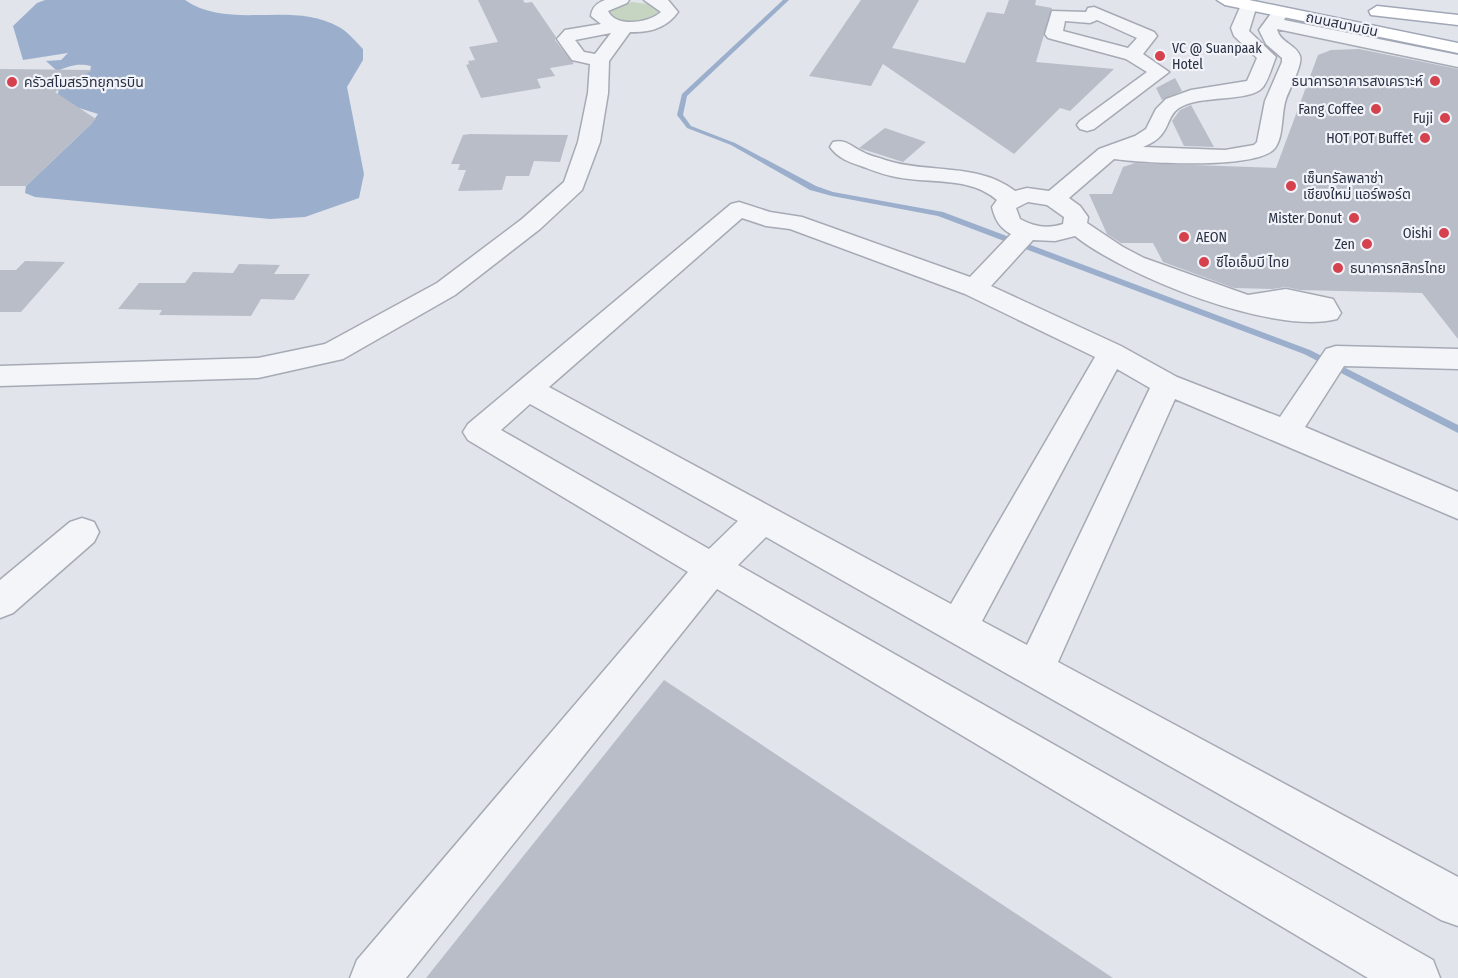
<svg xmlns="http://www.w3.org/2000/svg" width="1458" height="978" viewBox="0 0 1458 978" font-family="'Fira Sans Condensed','Noto Sans Thai',sans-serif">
  <rect width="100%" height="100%" fill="#e1e4eb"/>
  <path fill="#c5d5c2" d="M632,2L655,5L661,11L660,14C642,22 627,26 609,15L612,8Z"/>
  <path fill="#9bafcc" d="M45,0H185C230,31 292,0 339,27C348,32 356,42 363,49V60L347,87L364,174L359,198L305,217L270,219L35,197L25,193L26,186L91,124L98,114L57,101L59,87L90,71L91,66C78,63 69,66 57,71L46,61L61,60L68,53L23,60L13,26L37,3Z"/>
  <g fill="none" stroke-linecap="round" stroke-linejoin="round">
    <path fill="#9bafcc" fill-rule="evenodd" d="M783,0H789L687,96L683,115L691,126L735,143L816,186L833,192L943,212L1310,350L1458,425V433L1304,354L938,216L832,196L810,190L731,145L687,128L677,115L682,94Z"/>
  </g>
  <path fill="#b8bdc8" d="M478,0H523L525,3L532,2L556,37L555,40L574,64L550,68L555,76L537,79L541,88L481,98L466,65L469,64L468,61L475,60L469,47L498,42Z
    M861,0H919L892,48L965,63L987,12L1004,14L1009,0H1036L1035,5L1052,8L1036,62L1114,69L1070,111L1060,108L1014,154L883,64L871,86L809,76Z
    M1359,49L1458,69V339L1422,293L1300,290L1286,287L1272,289L1234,288L1163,262L1153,243H1121L1107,234L1089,194H1112L1123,167L1135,163L1276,168L1318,55L1331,50Z
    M0,69L92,70L55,92L96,119L26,186H0Z
    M1175,78L1182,91L1162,100L1156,88Z
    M1191,105L1214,147L1184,146L1172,121L1180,110Z
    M885,128L926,142L903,162L859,148Z
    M470,134L568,135L560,162L534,161L529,176H506L502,190L458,191L466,170H458L460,164H451L463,135Z
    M25,261L65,262L21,312H0V270H16Z
    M239,264L280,265L274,274H310L294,300L261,299L251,316L159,315L162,310L118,309L139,283H185L193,272L233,273Z
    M664,680L1113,978H426Z"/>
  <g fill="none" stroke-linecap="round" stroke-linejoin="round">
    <defs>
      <path id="minor" d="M605,0H629L627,3L608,11C616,28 649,23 661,12L644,0H668L678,12C667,28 649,33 630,32L609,61L608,93L600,142L582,190L540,229L455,295L343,359L258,378L0,386V366L258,358L325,344L437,283L522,219L564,182L578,142L588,93L590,64L572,60L557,39L565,30L601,24L591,16C592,7 597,3 605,0ZM611,33L595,54L584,52L575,40Z
        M1249,0L1257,5L1249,31L1276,57C1272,66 1269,79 1263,87C1250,103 1200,94 1179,108C1164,118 1172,136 1143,147L1225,150L1254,145L1257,142L1265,101L1282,62V58L1266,44L1259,30L1275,8H1287L1289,12L1284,20L1458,55V67L1277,29C1280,43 1296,44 1300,56C1303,64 1289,90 1286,99C1281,113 1284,136 1275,148C1258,170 1143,163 1114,159L1069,198L1080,206L1088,217L1087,223L1123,247L1144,258L1248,295L1286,289L1333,299L1341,313L1337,319C1274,336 1125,276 1075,236L1055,241L1033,240L991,286L1121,346L1177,377L1280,417L1326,349L1336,346L1458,349V369L1344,366L1305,427L1458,492V519L1175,399L1058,662L1458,877V926L1441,920L766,537L738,565L1433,960L1440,978H1368L717,589L406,978H350L357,960L688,572L468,440L463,432L468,424L731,204L739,202L770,212L802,217L970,277L1011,234C1000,228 995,220 992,207L997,200C969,176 931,184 896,177C884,175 872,170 861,166C849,162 838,158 830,147L833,142C847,139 851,147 863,152C869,156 878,157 885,160C927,174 978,162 1015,191L1027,188L1049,191L1099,149L1135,136L1146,129L1156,109L1166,99L1191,90L1247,81L1257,58L1234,36L1231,28L1241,5ZM1028,202L1047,205L1064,217L1063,224C1048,229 1034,227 1020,219L1016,208ZM742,218L766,226L790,229L965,294L1095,357L951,604L549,387ZM1117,369L1150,388L1027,645L982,621ZM530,404L738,521L709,549L501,430Z
        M1094,7L1154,32L1157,36L1143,54L1169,72L1094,129L1087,131L1080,129L1077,125L1080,121L1147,72L1126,59L1048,38L1045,34L1052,11L1086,12L1088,8ZM1097,20L1137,38L1128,48L1063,31L1065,21L1090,23Z
        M82,518L94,522L99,532L94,542L13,613L0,618V580L70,522Z"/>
      <path id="major" d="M1217,0H1249L1458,43V53L1225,5Z
        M1377,6L1458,15V25L1371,15L1369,11Z"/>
    </defs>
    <use href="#minor" stroke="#a6aab5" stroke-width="3"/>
    <use href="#major" stroke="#a0a7b7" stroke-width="3"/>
    <use href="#minor" fill="#f4f5f8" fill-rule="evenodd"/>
    <use href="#major" fill="#fff" fill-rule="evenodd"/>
  </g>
  <g fill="#d5414c" stroke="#f1f3f8" stroke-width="2">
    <circle cx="1160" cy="56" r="6"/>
    <circle cx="1435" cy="81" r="6"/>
    <circle cx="12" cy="82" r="6"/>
    <circle cx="1376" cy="109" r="6"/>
    <circle cx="1445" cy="118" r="6"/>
    <circle cx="1425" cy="138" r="6"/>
    <circle cx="1291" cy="186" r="6"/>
    <circle cx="1354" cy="218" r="6"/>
    <circle cx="1444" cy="233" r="6"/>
    <circle cx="1184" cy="237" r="6"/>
    <circle cx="1367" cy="244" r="6"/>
    <circle cx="1204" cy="262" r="6"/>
    <circle cx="1338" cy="268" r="6"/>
  </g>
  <g text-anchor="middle" stroke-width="4.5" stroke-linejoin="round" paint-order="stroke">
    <g font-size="14" fill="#283043" stroke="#f1f3f8">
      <text transform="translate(1342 24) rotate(12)" y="5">ถนนสนามบิน</text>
    </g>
    <g font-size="14" fill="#283043" stroke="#f1f3f8" text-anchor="end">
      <text x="1172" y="53" text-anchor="start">VC @ Suanpaak<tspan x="1172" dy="16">Hotel</tspan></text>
      <text x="1423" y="86">ธนาคารอาคารสงเคราะห์</text>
      <text x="24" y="87" text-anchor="start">ครัวสโมสรวิทยุการบิน</text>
      <text x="1364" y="114">Fang Coffee</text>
      <text x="1433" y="123">Fuji</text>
      <text x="1413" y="143">HOT POT Buffet</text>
      <text x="1303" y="183" text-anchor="start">เซ็นทรัลพลาซ่า<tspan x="1303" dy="16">เชียงใหม่ แอร์พอร์ต</tspan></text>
      <text x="1342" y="223">Mister Donut</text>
      <text x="1432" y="238">Oishi</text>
      <text x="1196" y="242" text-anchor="start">AEON</text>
      <text x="1355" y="249">Zen</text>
      <text x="1216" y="267" text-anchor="start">ซีไอเอ็มบี ไทย</text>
      <text x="1350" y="273" text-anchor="start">ธนาคารกสิกรไทย</text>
    </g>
  </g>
</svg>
